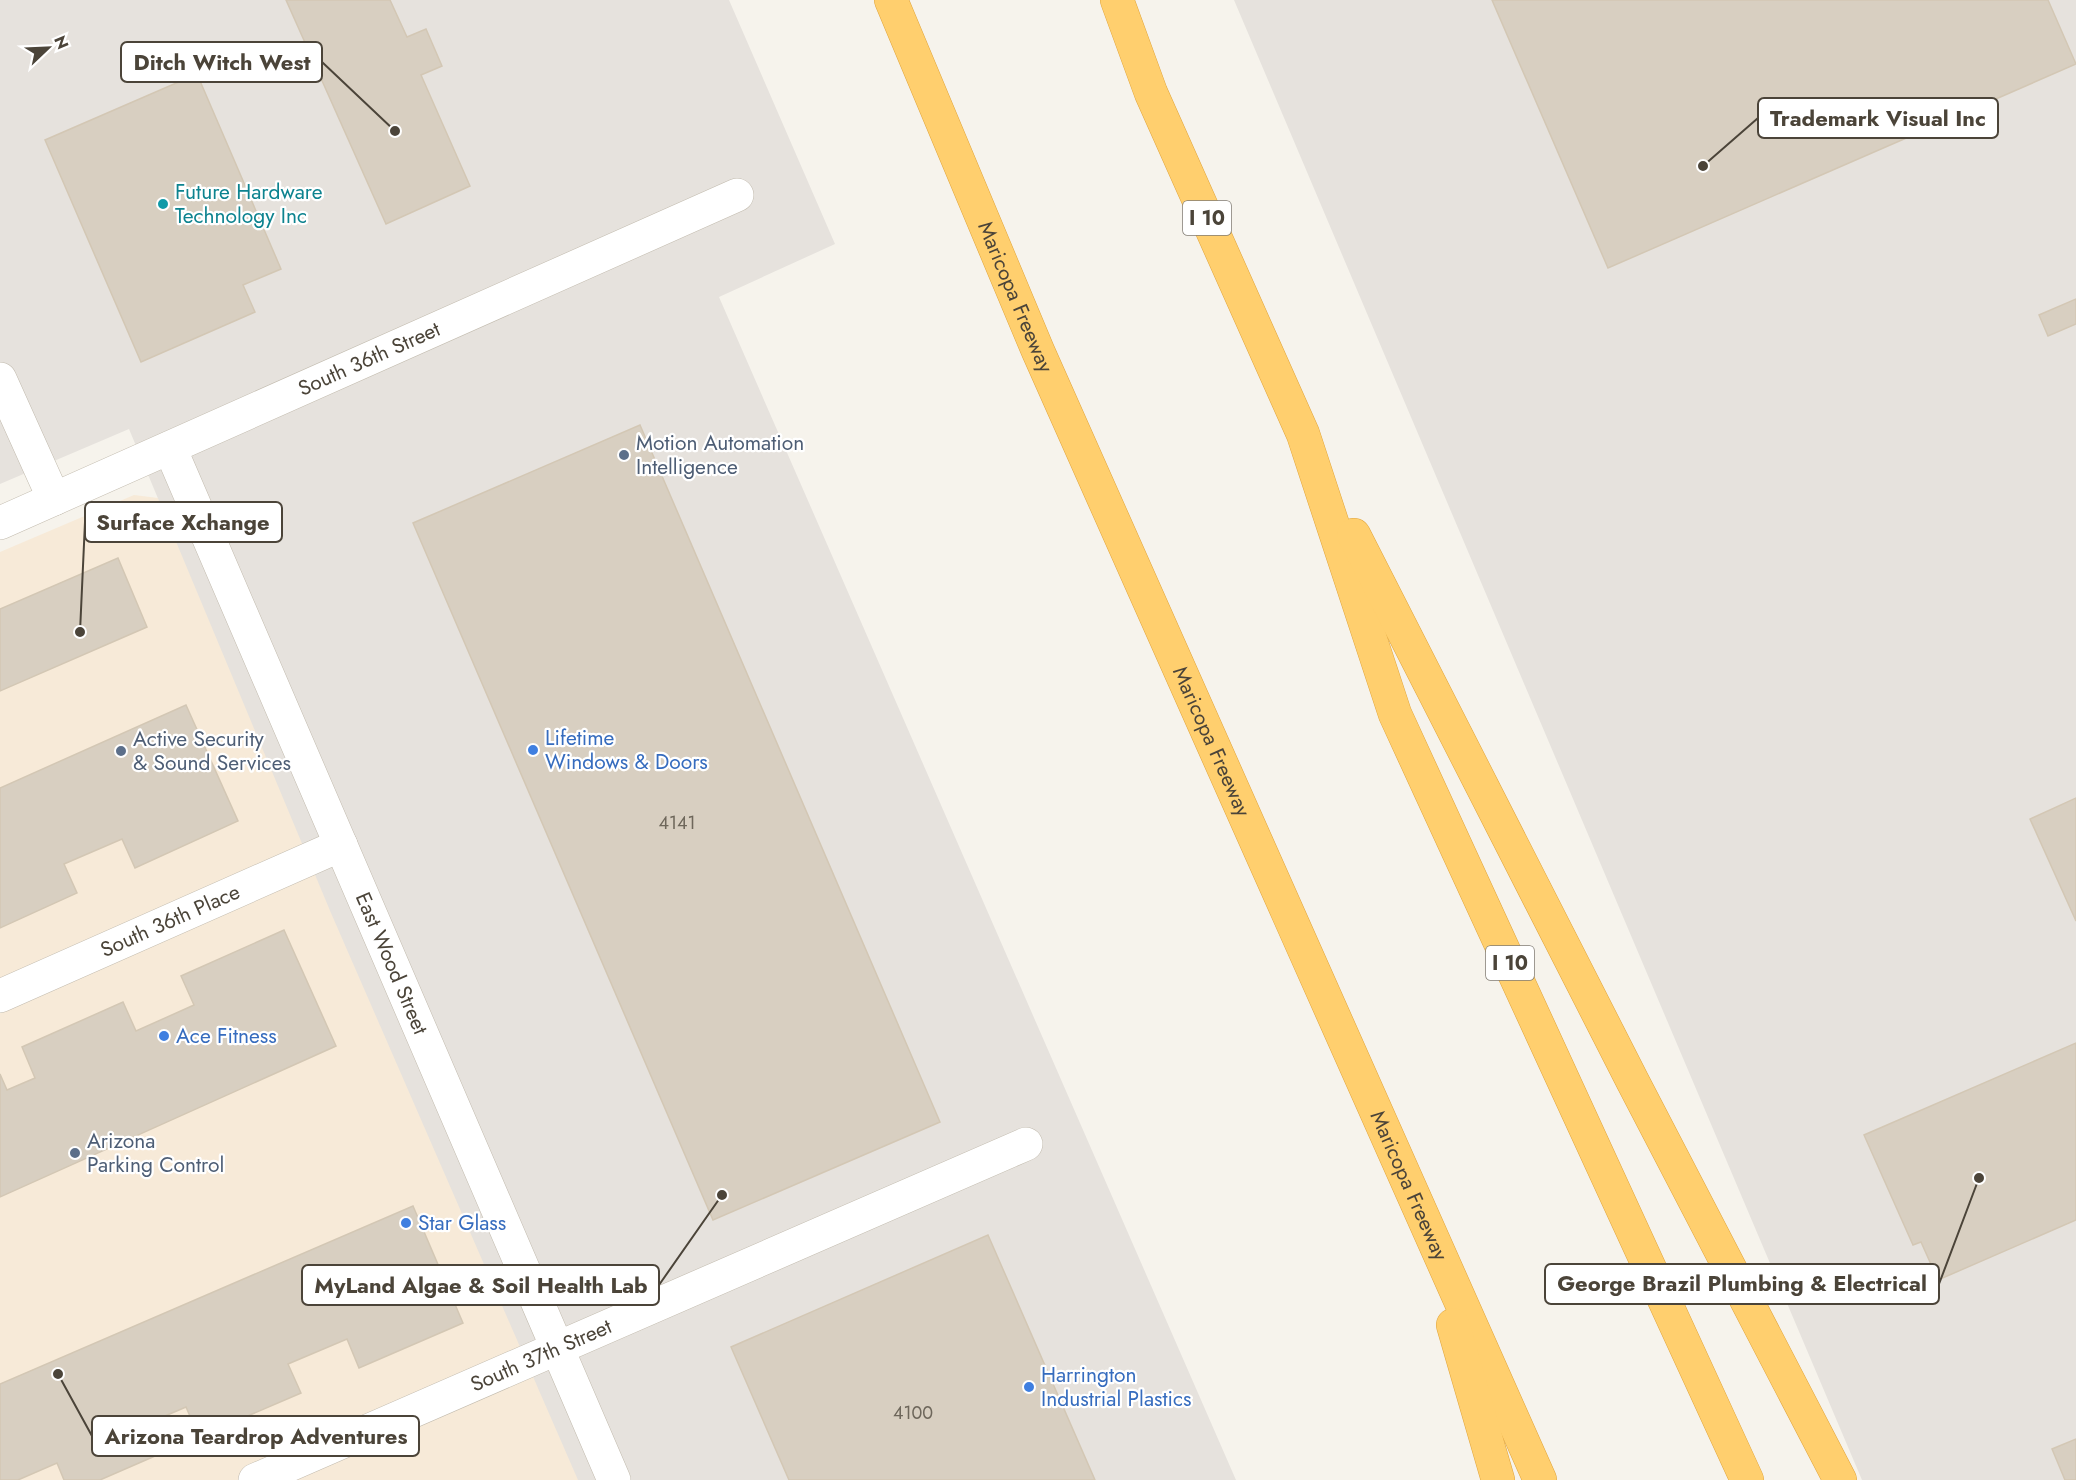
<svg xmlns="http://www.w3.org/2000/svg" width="2076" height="1480" viewBox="0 0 2076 1480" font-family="Jost,sans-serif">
  <rect width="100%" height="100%" fill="#f6f3ec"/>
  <path fill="#f7ead8" d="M134,495L158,498L580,1480H0V552Z"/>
  <path fill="#e6e2dd" d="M0,0H729L835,244L719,297L1236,1480H578L331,913L129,429L0,484Z
    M1234,0H2076V1480H1862Z"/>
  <path fill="#d8cfc1" stroke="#d3c7b4" stroke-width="1.5" d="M286,0H390L407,37L426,29L442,66L421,75L470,186L386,224Z
    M1492,0H2048L2076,64L1608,268Z
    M197,74L281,269L243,285L255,312L141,362L45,140Z
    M2076,299V324L2048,336L2039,315Z
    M640,425L940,1122L713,1220L413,523Z
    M118,558L147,627L0,691V609Z
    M186,705L238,821L135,868L122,839L64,864L77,893L0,928V788Z
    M2076,798V921L2030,819Z
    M284,930L336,1046L0,1197V1074L7,1090L35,1078L22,1047L123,1002L136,1031L194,1005L181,976Z
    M2076,1043V1220L1938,1280L1921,1242L1913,1245L1864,1135Z
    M413,1206L463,1323L359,1368L347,1339L288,1364L301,1393L199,1437L186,1407L158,1419L171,1449L100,1480H64L57,1463L18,1480H0V1384Z
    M988,1235L1095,1480H789L731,1347Z
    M2076,1439V1480H2065L2052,1449Z"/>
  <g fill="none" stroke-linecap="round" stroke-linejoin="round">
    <defs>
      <g id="minor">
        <path d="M0,379L54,499"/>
        <path id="s1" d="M170,448L614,1480"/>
        <path id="s2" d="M0,523L737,195"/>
        <path id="s3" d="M0,996L341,845"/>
        <path id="s4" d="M255,1480L1026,1144"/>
      </g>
      <g id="highway">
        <path id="s5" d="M891,0L1038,351L1540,1480"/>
        <path d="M1117,0L1151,93L1303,434L1395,714L1747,1480"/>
        <path d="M1354,535L1633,1082L1840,1480"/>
        <path d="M1453,1325L1498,1480"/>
      </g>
    </defs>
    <use href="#minor" stroke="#c2bbae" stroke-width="34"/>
    <use href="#highway" stroke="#e0a43c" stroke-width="34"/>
    <use href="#minor" stroke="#fff" stroke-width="33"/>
    <use href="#highway" stroke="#ffcf6e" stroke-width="33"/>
  </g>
  <circle fill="#0f9aa8" stroke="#fff" stroke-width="2" cx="163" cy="204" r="6"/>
  <g fill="#5c6f8a" stroke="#fff" stroke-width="2">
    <circle cx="624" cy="455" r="6"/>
    <circle cx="121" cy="751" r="6"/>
    <circle cx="75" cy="1153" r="6"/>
  </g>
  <g fill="#3f7fe0" stroke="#fff" stroke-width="2">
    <circle cx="533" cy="750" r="6"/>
    <circle cx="164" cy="1036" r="6"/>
    <circle cx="406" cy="1223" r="6"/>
    <circle cx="1029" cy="1387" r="6"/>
  </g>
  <g text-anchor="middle" stroke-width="4.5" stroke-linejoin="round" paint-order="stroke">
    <g font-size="18" fill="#6e675b">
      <text x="677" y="829">4141</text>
      <text x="913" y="1419">4100</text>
    </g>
    <g fill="#fff" stroke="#817c74" stroke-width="1.5">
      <rect x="1183" y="201" width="48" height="34" rx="4.5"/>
      <rect x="1486" y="946" width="48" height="34" rx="4.5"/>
    </g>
    <g font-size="20" font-weight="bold" fill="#4b4439">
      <text x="1207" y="225">I 10</text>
      <text x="1510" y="970">I 10</text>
    </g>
    <g font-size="21" fill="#0d838f" stroke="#fff" text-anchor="start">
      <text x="175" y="199">Future Hardware<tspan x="175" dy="24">Technology Inc</tspan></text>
    </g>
    <g font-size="21" fill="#4b4439" stroke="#fff">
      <text dy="7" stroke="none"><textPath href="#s5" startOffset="322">Maricopa Freeway</textPath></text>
      <text dy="7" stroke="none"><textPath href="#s2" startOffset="404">South 36th Street</textPath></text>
      <text dy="7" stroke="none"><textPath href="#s5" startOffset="808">Maricopa Freeway</textPath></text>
      <text dy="7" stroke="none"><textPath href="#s3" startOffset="186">South 36th Place</textPath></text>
      <text dy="7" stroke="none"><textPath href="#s1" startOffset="561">East Wood Street</textPath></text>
      <text dy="7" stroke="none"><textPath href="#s5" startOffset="1294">Maricopa Freeway</textPath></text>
      <text dy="7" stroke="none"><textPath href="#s4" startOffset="312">South 37th Street</textPath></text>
    </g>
    <g font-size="21" fill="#4e5e75" stroke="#fff" text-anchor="start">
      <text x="636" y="450">Motion Automation<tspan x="636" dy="24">Intelligence</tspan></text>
      <text x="133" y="746">Active Security<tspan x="133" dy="24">&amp; Sound Services</tspan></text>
      <text x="87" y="1148">Arizona<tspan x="87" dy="24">Parking Control</tspan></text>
    </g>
    <g font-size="21" fill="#366cbe" stroke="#fff" text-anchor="start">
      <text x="545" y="745">Lifetime<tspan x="545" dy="24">Windows &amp; Doors</tspan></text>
      <text x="176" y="1043">Ace Fitness</text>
      <text x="418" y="1230">Star Glass</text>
      <text x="1041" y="1382">Harrington<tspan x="1041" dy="24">Industrial Plastics</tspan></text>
    </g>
  </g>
  <path fill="none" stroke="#4b4439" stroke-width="2" d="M395 131L322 62M1703 166L1758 118M80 632L85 522M1979 1178L1939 1284M722 1195L659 1285M58 1374L92 1436"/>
  <g fill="#4b4439" stroke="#fff" stroke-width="2">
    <circle cx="395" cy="131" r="6"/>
    <circle cx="1703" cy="166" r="6"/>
    <circle cx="80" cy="632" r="6"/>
    <circle cx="1979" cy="1178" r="6"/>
    <circle cx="722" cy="1195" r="6"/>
    <circle cx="58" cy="1374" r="6"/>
  </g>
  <g fill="#fff" stroke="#4b4439" stroke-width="2">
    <rect x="121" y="42" width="201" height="40" rx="6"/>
    <rect x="1758" y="98" width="240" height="40" rx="6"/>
    <rect x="85" y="502" width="197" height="40" rx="6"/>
    <rect x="1545" y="1264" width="394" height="40" rx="6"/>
    <rect x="302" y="1265" width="357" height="40" rx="6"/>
    <rect x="92" y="1416" width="327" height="40" rx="6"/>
  </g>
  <g font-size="22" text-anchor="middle" font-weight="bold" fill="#4b4439">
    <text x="222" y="70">Ditch Witch West</text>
    <text x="1878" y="126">Trademark Visual Inc</text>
    <text x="183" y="530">Surface Xchange</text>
    <text x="1742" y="1291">George Brazil Plumbing &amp; Electrical</text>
    <text x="481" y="1293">MyLand Algae &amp; Soil Health Lab</text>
    <text x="256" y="1444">Arizona Teardrop Adventures</text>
  </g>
  <g transform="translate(48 48) rotate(67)" stroke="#ffffff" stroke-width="4.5" paint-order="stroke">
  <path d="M0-4.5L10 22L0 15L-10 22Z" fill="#4b4439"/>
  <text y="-9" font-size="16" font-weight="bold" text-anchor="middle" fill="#4b4439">N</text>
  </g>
</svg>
